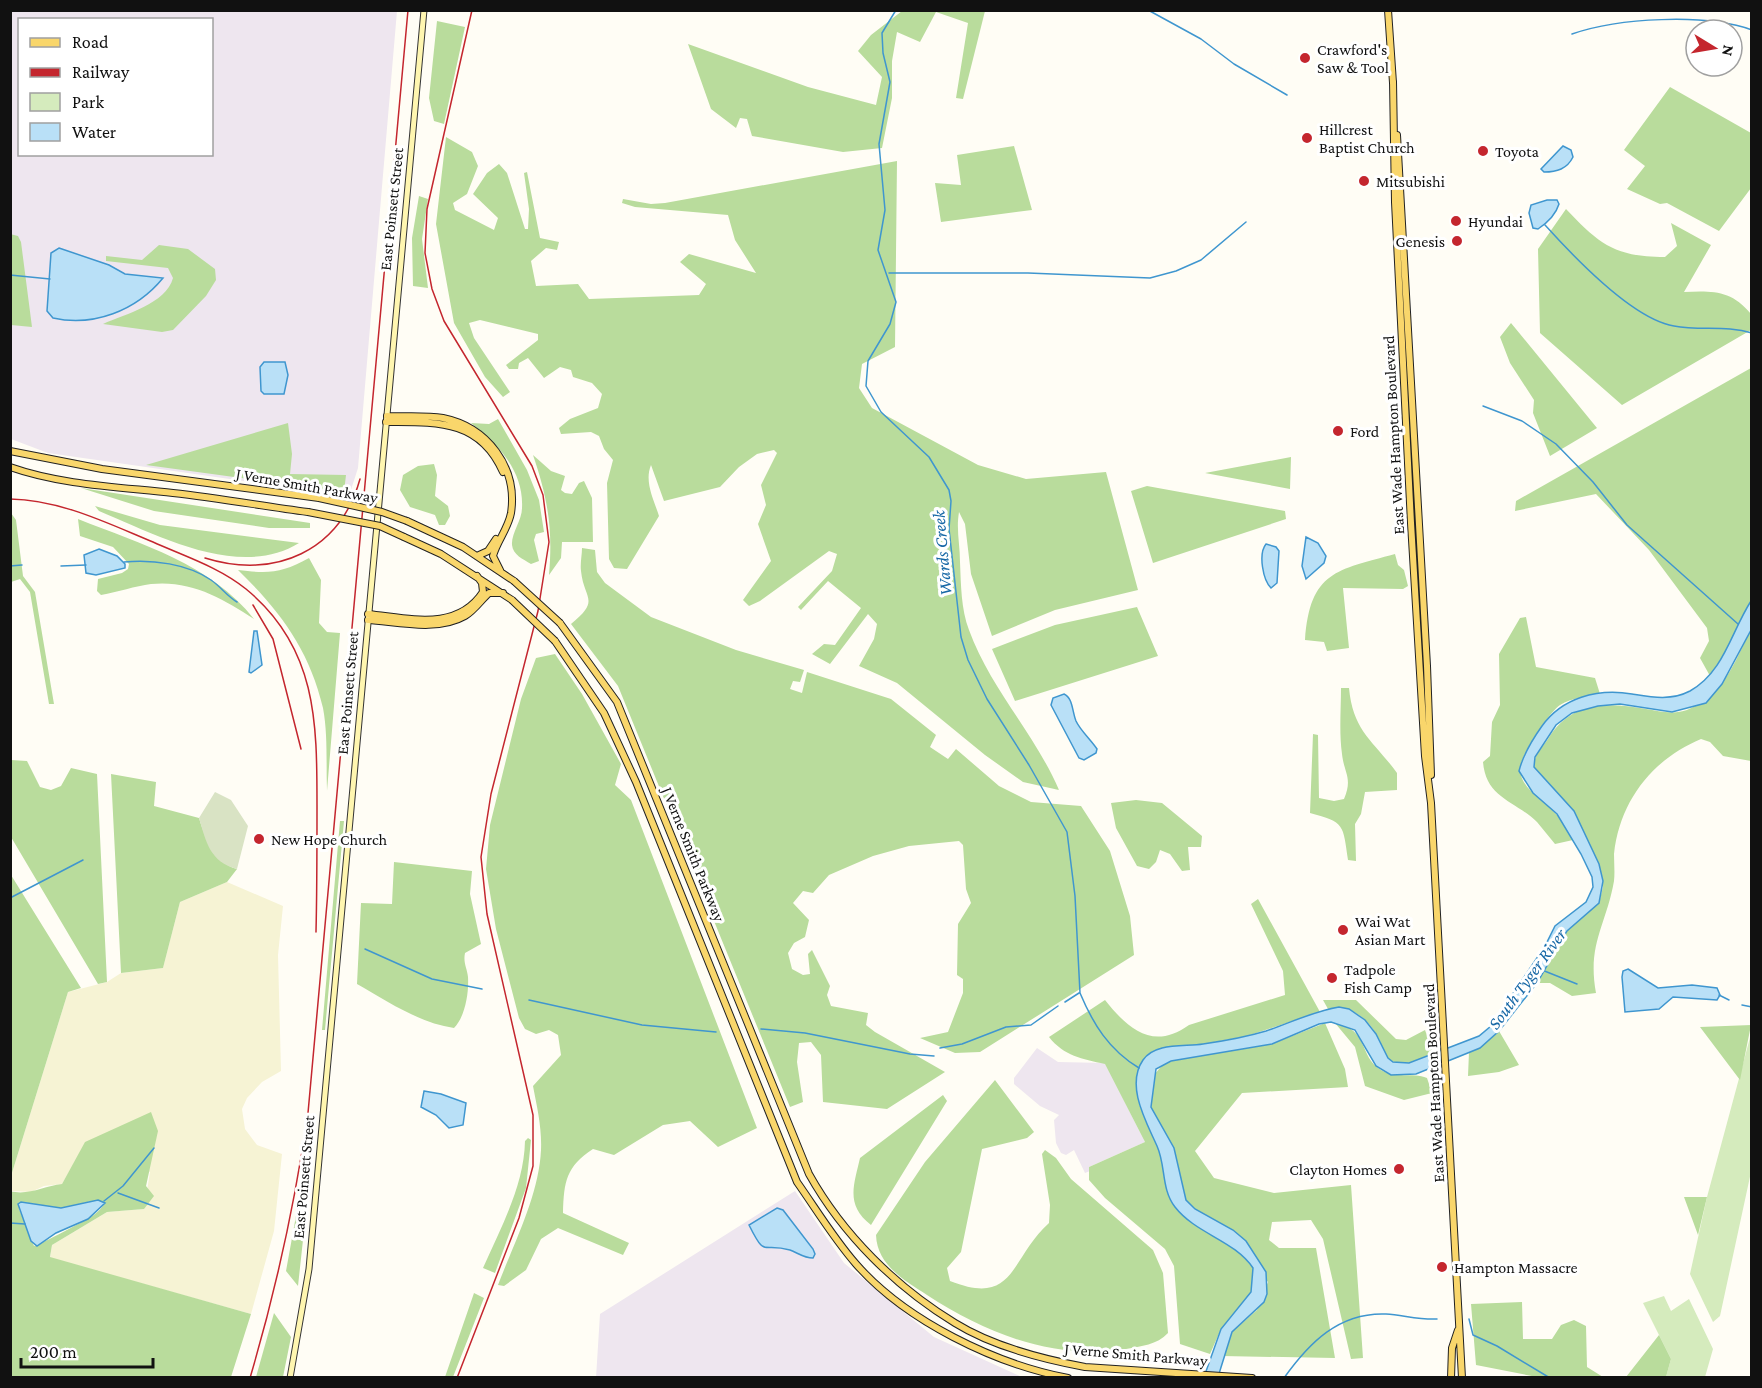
<svg xmlns="http://www.w3.org/2000/svg" width="1762" height="1388" viewBox="0 0 1762 1388" font-family="'Crimson Pro',serif">
  <rect width="100%" height="100%" fill="#fffdf5"/>
  <path fill="#eee6ef" fill-rule="evenodd" d="M10,11H397L358,468L349,496L48,453L11,439ZM20,20H212V154H20Z
    M1037,1048L1058,1062L1105,1063L1145,1142L1089,1167L1090,1171L1085,1173L1074,1150L1066,1155L1061,1153L1056,1143L1054,1120L1059,1115L1040,1106L1014,1084V1078Z
    M795,1191L844,1263L934,1337L1022,1377L596,1378L600,1314Z"/>
  <path fill="#f6f3d4" d="M227,882L283,906L278,955L281,1071L262,1082L247,1098L242,1109L245,1129L257,1145L282,1154L274,1231L251,1314L50,1258L52,1245L107,1212L144,1209L150,1172L86,1142L62,1184L44,1186L31,1192L11,1191V1176L68,992L107,982L121,973L163,968L180,902Z"/>
  <path fill="#d5ebbd" d="M1751,1034V1172L1720,1316L1713,1322L1690,1274L1707,1197Z
    M1664,1296L1671,1311L1689,1299L1713,1349L1705,1377H1666L1671,1359L1643,1303Z"/>
  <path fill="#b9dc9c" fill-rule="evenodd" d="M902,11H985L963,99L956,98L968,23L936,12L920,42L897,32L892,61V98L882,148L843,152L752,136L747,119L740,118L736,128L711,109L688,44L808,87L876,105L882,77L858,51L871,35Z
    M437,21L465,27L444,124L434,121L429,98Z
    M1670,87L1751,133V188L1719,231L1667,203L1660,204L1627,189L1645,166L1624,150Z
    M446,137L472,152L478,166L467,194L453,203L455,210L494,230L498,218L473,194L487,173L499,164L507,173L525,229H528L529,209L524,173L527,172L540,238L559,242L557,250L546,248L531,261L536,286L578,284L589,299L699,295L706,284L680,262L689,254L756,273L735,240L728,215L635,207L622,203L623,199L651,204L665,203L897,161L895,347L862,364L859,388L872,408L978,465L1026,479L1106,472L1138,590L1055,610L992,636L971,574L965,524L959,512C956,530 960,544 960,562C961,585 961,609 969,630C990,688 1035,734 1059,790L1023,782L985,755L897,683L859,666L874,639L877,624L868,614L830,664L812,654L824,644L835,645L861,608L828,581L801,610L798,607L832,571L837,554L829,551L760,601L749,606L743,600L771,561L758,524L766,505L761,485L777,453L774,450L757,454L739,467L720,487L664,501L651,465C644,482 654,500 659,516L627,569L614,568L609,559L607,483L613,460L604,449L599,436L591,432L561,434L559,428L570,419L598,408L602,394L592,383L573,377L571,370L560,367L544,378L528,358L519,363L518,369H509L506,365L538,340V334L480,320L469,323L474,338L510,392L503,397L485,377L454,323L436,224Z
    M1014,146L1032,210L941,222L935,183L961,185L957,155Z
    M419,196L428,199L422,239L428,288L413,286L412,238Z
    M1566,209C1599,244 1615,257 1665,257L1677,246L1671,223L1711,245L1684,292C1713,291 1731,290 1751,314V330L1622,405L1540,333L1538,249Z
    M10,234L18,236L21,242L32,327L11,325Z
    M159,245L188,249L215,269L216,280L206,296L173,330L162,332L103,324C125,314 166,304 173,278L168,268L106,261V256L142,260Z
    M1511,323L1597,428L1550,456L1533,413L1534,400L1510,363L1500,337Z
    M1751,368V601L1726,651L1710,676L1700,658L1709,641L1707,628L1649,550L1596,494L1515,511L1516,501Z
    M498,419L527,470L539,500L544,532L536,534L534,540L539,561L531,564C523,559 513,555 512,545C511,534 522,520 522,508C524,471 498,444 471,423L489,424Z
    M288,423L292,454L290,474L346,475L344,492L146,465Z
    M533,455L551,471L565,476L561,490L565,493L572,494L579,483L584,481L592,498L593,542H562L561,558L549,575C553,529 548,499 533,455Z
    M1291,457L1290,489L1205,473Z
    M434,464L437,475L435,496L448,506L450,516L445,525H439L435,515L410,507L400,490L403,475L418,466Z
    M1147,486L1285,511L1286,519L1153,563L1131,491Z
    M81,488L310,523V528H269L154,511Z
    M95,506L160,525L299,543C239,580 157,535 99,511Z
    M11,513L16,520L23,576L35,592L54,704H49L30,592L20,579L11,582Z
    M78,519C141,544 211,564 254,619C222,598 191,580 151,584C135,586 118,592 101,595L97,591L98,579L122,573L128,569L129,564L113,547L80,536Z
    M582,548L595,550L597,572L605,583L651,617L736,650L804,670L800,682L793,681L790,689L802,693L807,672L891,699L936,735L930,747L948,759L956,749L999,786L1031,802L1081,806L1110,851L1130,916L1134,955L980,1052L955,1053L920,1038L948,1032L963,993V979L957,975L958,924L971,903L966,889L963,845L959,841L909,846L873,856L829,875L813,893L803,891L793,903L809,920L805,937L794,943L788,953L792,969L803,975L810,974L808,954L812,950L830,986L827,995L831,1006L868,1013L866,1025L875,1032L945,1072L887,1109L823,1102L821,1055L811,1042L799,1043L797,1062L803,1102L790,1107L618,686L571,624C601,599 584,600 581,571C580,564 582,555 582,548Z
    M1395,554L1398,565L1404,570L1408,586L1403,589L1343,588L1349,648L1327,651L1324,642L1305,640C1310,571 1337,570 1395,554Z
    M309,558L321,580L319,623L327,632L340,633L327,791C326,764 328,734 323,708C309,649 280,611 238,570C269,574 282,573 309,558Z
    M1137,607L1158,656L1015,701L992,649L1055,625Z
    M1526,617L1536,667L1595,678L1600,694C1587,696 1572,698 1560,705C1549,713 1518,757 1520,771C1522,789 1544,801 1555,813C1562,820 1567,831 1573,840L1555,844C1549,837 1543,829 1537,822C1514,800 1486,798 1483,762L1490,756L1492,722L1500,705L1499,654L1520,618Z
    M1751,630V761L1723,756L1710,742L1701,739C1653,759 1620,800 1614,854C1614,863 1615,872 1614,881C1606,926 1587,944 1596,993L1572,996L1550,983H1537L1567,931L1599,903L1603,887L1574,811L1534,767C1533,756 1542,748 1548,739C1571,701 1606,702 1646,709C1658,711 1674,715 1687,710C1725,694 1733,664 1751,630Z
    M555,654L582,694L621,764L615,785L631,800L757,1128L718,1147L690,1121L663,1125L614,1155L593,1149C566,1167 564,1181 563,1213L629,1243L623,1255L558,1228L541,1239L526,1270L504,1286L498,1285C514,1243 539,1195 541,1150C542,1128 537,1107 533,1086L561,1055L558,1035L549,1030L536,1034L525,1029L519,1018L496,929L486,869L490,825L521,699L536,658Z
    M1341,688H1349C1353,732 1374,741 1397,773V790L1365,792L1361,814L1355,824L1356,861L1348,860C1343,825 1345,822 1310,813L1313,734L1318,735L1319,798L1334,801L1344,799C1353,778 1344,773 1342,754C1339,733 1341,709 1341,688Z
    M11,760L27,761L40,787L51,790L61,786L71,768L97,774L107,982L98,984L11,837Z
    M111,774L156,782L154,806L199,818C205,838 215,863 237,869L227,882L180,902L163,968L121,973Z
    M1136,800L1162,803L1202,836L1201,847H1188L1190,870L1182,871L1170,854L1160,850L1156,862L1149,869L1137,866L1116,828L1111,803Z
    M340,821H344L325,1030H322Z
    M394,862L472,871L470,894L481,944L465,953C463,963 467,968 468,977C469,993 465,1017 454,1028C419,1023 387,1001 357,984L361,903L392,904Z
    M11,875L81,988L68,992L11,1176Z
    M1258,899L1320,1012L1247,1036L1203,1044L1160,1049L1139,1104L1159,1150L1176,1208L1192,1223L1240,1253L1253,1268L1252,1292L1221,1329L1210,1354L1180,1344L1174,1266L1165,1249L1105,1198L1089,1180V1167L1145,1142L1105,1064C1082,1059 1064,1056 1049,1037L1105,1000C1128,1029 1153,1051 1189,1025L1285,995L1283,971L1251,904Z
    M1323,1000H1356L1396,1039L1406,1040L1425,1030L1433,1053C1421,1059 1405,1068 1392,1061C1385,1058 1383,1048 1380,1041C1370,1020 1352,1004 1328,1009Z
    M1325,1023L1345,1069L1348,1087L1242,1093L1195,1151L1214,1178L1274,1193L1351,1185L1363,1358L1351,1359L1323,1239L1311,1220L1272,1222L1269,1240L1279,1248H1316L1335,1358L1222,1356L1232,1332L1257,1310L1268,1282L1219,1222L1195,1209L1186,1200L1174,1148L1151,1107L1154,1075L1165,1062L1272,1044Z
    M1335,1023C1370,1030 1358,1056 1381,1070C1396,1079 1412,1072 1427,1078L1432,1093L1404,1100L1365,1086L1355,1047Z
    M1751,1025L1740,1080L1700,1027Z
    M1499,1031L1519,1065L1499,1072L1468,1076L1469,1052L1480,1048Z
    M995,1080L1034,1132L1027,1138L982,1149L961,1252L947,1268L950,1281C1016,1307 1009,1259 1049,1223L1050,1205L1042,1154L1045,1150L1056,1158L1071,1179L1153,1250L1163,1273L1168,1333C1157,1345 1141,1346 1126,1349C1053,1360 987,1334 927,1295C904,1280 877,1265 876,1235L925,1162Z
    M943,1095L947,1101L871,1225C845,1205 854,1185 860,1158Z
    M151,1112L158,1131L146,1186L154,1196L144,1209L107,1212L52,1245L50,1257L251,1314L231,1377H11L10,1191C28,1196 44,1186 62,1184L85,1142ZM92,1201L105,1203C102,1207 99,1211 95,1214C89,1219 39,1245 34,1246L19,1209L22,1202L61,1208Z
    M528,1138L531,1140L526,1188L495,1273L483,1268C501,1227 524,1186 525,1141Z
    M307,1155L312,1157L298,1286L286,1271Z
    M1684,1197H1707L1698,1235Z
    M474,1293L484,1298L453,1377H445Z
    M1522,1302L1523,1339H1552L1561,1325L1574,1320L1586,1326L1587,1367L1603,1377H1537L1476,1365L1471,1304Z
    M274,1313L291,1337L283,1377H256Z
    M1659,1335L1671,1359L1666,1377H1626Z"/>
  <path fill="#d9e3c4" d="M215,792L231,800L248,826L237,869C210,862 206,842 199,818Z"/>
  <path fill="#b9e0f7" stroke="#3f96cf" stroke-width="1.5" d="M1563,146L1571,150L1573,157C1567,169 1557,172 1544,172L1541,169Z
    M1547,200H1557L1559,204C1556,214 1547,223 1538,229L1533,228L1529,213L1531,205Z
    M59,248L109,265L125,274L163,278C136,311 93,327 53,318L47,311L51,253Z
    M264,362H285L288,375L284,394H264L261,391L260,367Z
    M1306,537L1318,543L1326,556L1324,563L1306,579L1302,566Z
    M1266,544L1276,547L1279,551L1277,583L1271,588C1263,580 1258,554 1266,544Z
    M99,549L117,556L125,564V568L96,575L86,573L84,555Z
    M1751,601V630L1722,684L1706,703L1672,712L1620,704L1598,706L1572,713L1556,725L1535,757L1534,767L1574,811L1599,864L1603,881L1599,903L1567,931L1537,983L1499,1031L1480,1048L1416,1074L1391,1075L1376,1066L1355,1030L1331,1022L1319,1024L1272,1044L1171,1061L1156,1069L1151,1107L1174,1148L1186,1200L1195,1209L1233,1230L1246,1241L1266,1272L1267,1294L1264,1302L1232,1332L1218,1377H1204L1221,1329L1251,1292L1253,1268C1234,1240 1196,1234 1175,1207C1161,1189 1166,1166 1157,1146C1147,1123 1125,1086 1143,1060C1155,1042 1185,1047 1203,1044C1224,1041 1246,1037 1266,1031C1290,1023 1314,1011 1339,1007L1349,1009L1365,1020L1376,1034L1388,1058L1393,1062L1409,1063L1479,1036L1491,1026L1545,946L1555,926L1586,902L1593,887L1592,877L1581,854L1557,814L1533,793L1519,771C1523,755 1532,740 1542,726C1562,698 1597,688 1632,694C1651,697 1671,701 1690,691C1724,672 1731,632 1751,601Z
    M254,631H257L262,665L251,673L249,672Z
    M1064,694C1073,698 1072,711 1076,721C1080,730 1091,740 1097,749L1096,753L1084,760L1079,758L1051,705L1053,698Z
    M1628,969L1658,988L1692,985L1717,988L1720,995L1717,1000L1673,997L1659,1009L1625,1012L1622,977L1623,971Z
    M424,1091L441,1094L466,1103L463,1125L449,1128L436,1115L421,1107Z
    M98,1200L105,1203L88,1219L56,1233L37,1246L31,1241L18,1204L21,1202L61,1208Z
    M777,1208L783,1210L813,1249L815,1254L813,1258C804,1258 798,1253 790,1250C761,1242 766,1259 749,1225Z"/>
  <g fill="none" stroke-linecap="round" stroke-linejoin="round">
    <path stroke="#3f96cf" stroke-width="1.5" d="M896,10L882,33L883,53L890,82L879,144L885,210L878,250L896,302L890,324L868,361L866,386L881,412L929,457L949,490L951,501L949,529L961,637L968,660L987,699L1029,765L1067,832L1075,896L1080,993C1093,1024 1109,1050 1139,1068
      M1148,10L1201,39L1234,64L1287,95
      M1572,34C1618,18 1705,13 1752,30
      M1545,225C1573,256 1632,319 1674,326C1700,331 1726,325 1752,333
      M889,273H1028L1150,278L1176,271L1201,260L1246,222
      M10,275L50,279
      M1483,406L1522,421L1556,444L1593,482L1627,525L1738,624
      M124,562C152,559 188,564 211,580C221,587 227,596 237,602
      M10,566L22,565
      M61,566L86,565
      M10,898L83,860
      M365,949L432,979L482,989
      M1542,970L1577,984
      M1719,995L1729,1000
      M529,1000L642,1025L716,1032
      M1065,1002L1079,993
      M1742,1005L1752,1007
      M761,1029L805,1033L910,1054L934,1056
      M940,1048L962,1044L1006,1027L1031,1025L1058,1006
      M118,1193L159,1208
      M104,1201L123,1186L154,1148
      M10,1223L25,1224
      M1469,1319L1473,1335L1497,1346L1550,1378
      M1284,1378C1309,1343 1339,1312 1386,1314C1403,1315 1419,1320 1437,1319"/>
    <defs>
      <path id="secondary" d="M290,1378L309,1269L424,10"/>
      <path id="primary" d="M1388,10L1393,83
        M1393,81L1395,202L1411,523L1425,756L1431,803L1462,1378
        M1397,135L1427,666L1431,775
        M387,416C405,417 425,415 443,418C487,427 518,467 511,513C508,529 497,541 493,556L500,570
        M386,422C436,422 480,419 503,472
        M10,451L102,469L319,498
        M10,467C61,485 119,487 173,493C218,498 263,506 308,512
        M407,521L463,547L514,581
        M404,537L441,554L512,600
        M477,556L488,551L496,539
        M368,614C409,618 457,632 483,592L482,583L477,576
        M368,620C398,622 437,632 465,616C475,610 481,600 489,593H503
        M560,623L617,702L809,1174C843,1235 896,1287 955,1323C992,1346 1042,1359 1085,1367L1252,1378
        M555,641L604,713L636,782L797,1182C816,1209 834,1239 856,1264C906,1321 995,1364 1068,1378
        M1451,1378L1452,1348L1458,1330"/>
    </defs>
    <use href="#secondary" stroke="#333" stroke-width="7"/>
    <use href="#primary" stroke="#222" stroke-width="8"/>
    <use href="#secondary" stroke="#fff6b0" stroke-width="5"/>
    <use href="#primary" stroke="#f9d66b" stroke-width="6"/>
    <path stroke="#c4262e" stroke-width="1.5" d="M10,499C61,500 107,523 153,542C184,556 219,567 246,589C318,648 317,724 317,809C317,850 317,891 316,932
      M205,558C275,580 340,551 360,479
      M253,605L273,639L301,749
      M250,1378C276,1290 295,1203 308,1113L408,10
      M457,1378L519,1218L533,1166V1115L487,914L481,857L491,794L538,611L549,542L543,495L532,466L444,321L432,289L425,253L427,209L472,10"/>
    <defs>
      <path id="primary-bridge" d="M319,498L382,512L407,521
        M308,512L380,526L404,537
        M514,581L560,623
        M512,600L555,641"/>
    </defs>
    <use href="#primary-bridge" stroke="#222" stroke-width="8" stroke-linecap="butt"/>
    <use href="#primary-bridge" stroke="#f9d66b" stroke-width="6"/>
  </g>
  <g fill="#c4262e" stroke="#fff" stroke-width="2">
    <circle cx="1305" cy="58" r="6"/>
    <circle cx="1307" cy="138" r="6"/>
    <circle cx="1483" cy="151" r="6"/>
    <circle cx="1364" cy="181" r="6"/>
    <circle cx="1456" cy="221" r="6"/>
    <circle cx="1457" cy="241" r="6"/>
    <circle cx="1338" cy="431" r="6"/>
    <circle cx="259" cy="839" r="6"/>
    <circle cx="1343" cy="930" r="6"/>
    <circle cx="1332" cy="978" r="6"/>
    <circle cx="1399" cy="1169" r="6"/>
    <circle cx="1442" cy="1267" r="6"/>
  </g>
  <g text-anchor="middle" stroke-width="6" stroke-linejoin="round" paint-order="stroke">
    <g font-size="16" fill="#111" stroke="#fff" text-anchor="start">
      <text x="1317" y="55">Crawford's<tspan x="1317" dy="18">Saw &amp; Tool</tspan></text>
      <text x="1319" y="135">Hillcrest<tspan x="1319" dy="18">Baptist Church</tspan></text>
      <text x="1495" y="157">Toyota</text>
      <text x="1376" y="187">Mitsubishi</text>
      <text x="1468" y="227">Hyundai</text>
      <text x="1445" y="247" text-anchor="end">Genesis</text>
      <text x="1350" y="437">Ford</text>
      <text x="271" y="845">New Hope Church</text>
      <text x="1355" y="927">Wai Wat<tspan x="1355" dy="18">Asian Mart</tspan></text>
      <text x="1344" y="975">Tadpole<tspan x="1344" dy="18">Fish Camp</tspan></text>
      <text x="1387" y="1175" text-anchor="end">Clayton Homes</text>
      <text x="1454" y="1273">Hampton Massacre</text>
    </g>
    <g font-size="16" fill="#111" stroke="#fff">
      <text transform="translate(391 209) rotate(-84)" y="6">East Poinsett Street</text>
      <text transform="translate(1393 435) rotate(-93)" y="6">East Wade Hampton Boulevard</text>
      <text transform="translate(307 485) rotate(10)" y="6">J Verne Smith Parkway</text>
      <text transform="translate(347 693) rotate(-85)" y="6">East Poinsett Street</text>
      <text transform="translate(694 854) rotate(68)" y="6">J Verne Smith Parkway</text>
      <text transform="translate(1433 1083) rotate(-93)" y="6">East Wade Hampton Boulevard</text>
      <text transform="translate(303 1177) rotate(-85)" y="6">East Poinsett Street</text>
      <text transform="translate(1136 1354) rotate(5)" y="6">J Verne Smith Parkway</text>
    </g>
    <g font-size="18" font-style="italic" fill="#1768a6" stroke="#fff">
      <text transform="translate(942 553) rotate(-95)" y="6">Wards Creek</text>
      <text transform="translate(1527 979) rotate(-54)" y="6">South Tyger River</text>
    </g>
  </g>
  <rect width="1762" height="1388" fill="none" stroke="#111111" stroke-width="24"/>
  <rect x="18" y="18" width="195" height="138" fill="#ffffff" stroke="#a0a0a0" stroke-width="1.5"/>
  <rect x="30" y="38" width="30" height="9" fill="#f9d66b" stroke="#a0a0a0" stroke-width="1.5"/>
  <text x="72" y="48" font-size="18" fill="#111111">Road</text>
  <rect x="30" y="68" width="30" height="9" fill="#c4262e" stroke="#a0a0a0" stroke-width="1.5"/>
  <text x="72" y="78" font-size="18" fill="#111111">Railway</text>
  <rect x="30" y="93" width="30" height="18" fill="#d5ebbd" stroke="#a0a0a0" stroke-width="1.5"/>
  <text x="72" y="108" font-size="18" fill="#111111">Park</text>
  <rect x="30" y="123" width="30" height="18" fill="#b9e0f7" stroke="#a0a0a0" stroke-width="1.5"/>
  <text x="72" y="138" font-size="18" fill="#111111">Water</text>
  <g transform="translate(1714 48) rotate(101)"><circle r="28" fill="#ffffff" stroke="#a0a0a0" stroke-width="1.5"/>
  <path d="M0-4.5L10 22L0 15L-10 22Z" fill="#c4262e"/>
  <text y="-9" font-size="16" font-weight="bold" text-anchor="middle" fill="#111111">N</text>
  </g>
  <path d="M21 1358v9h132v-9" fill="none" stroke="#111111" stroke-width="3"/>
  <text x="30" y="1358" font-size="18" fill="#111111" stroke="#ffffff" stroke-width="4.5" paint-order="stroke">200 m</text>
</svg>
